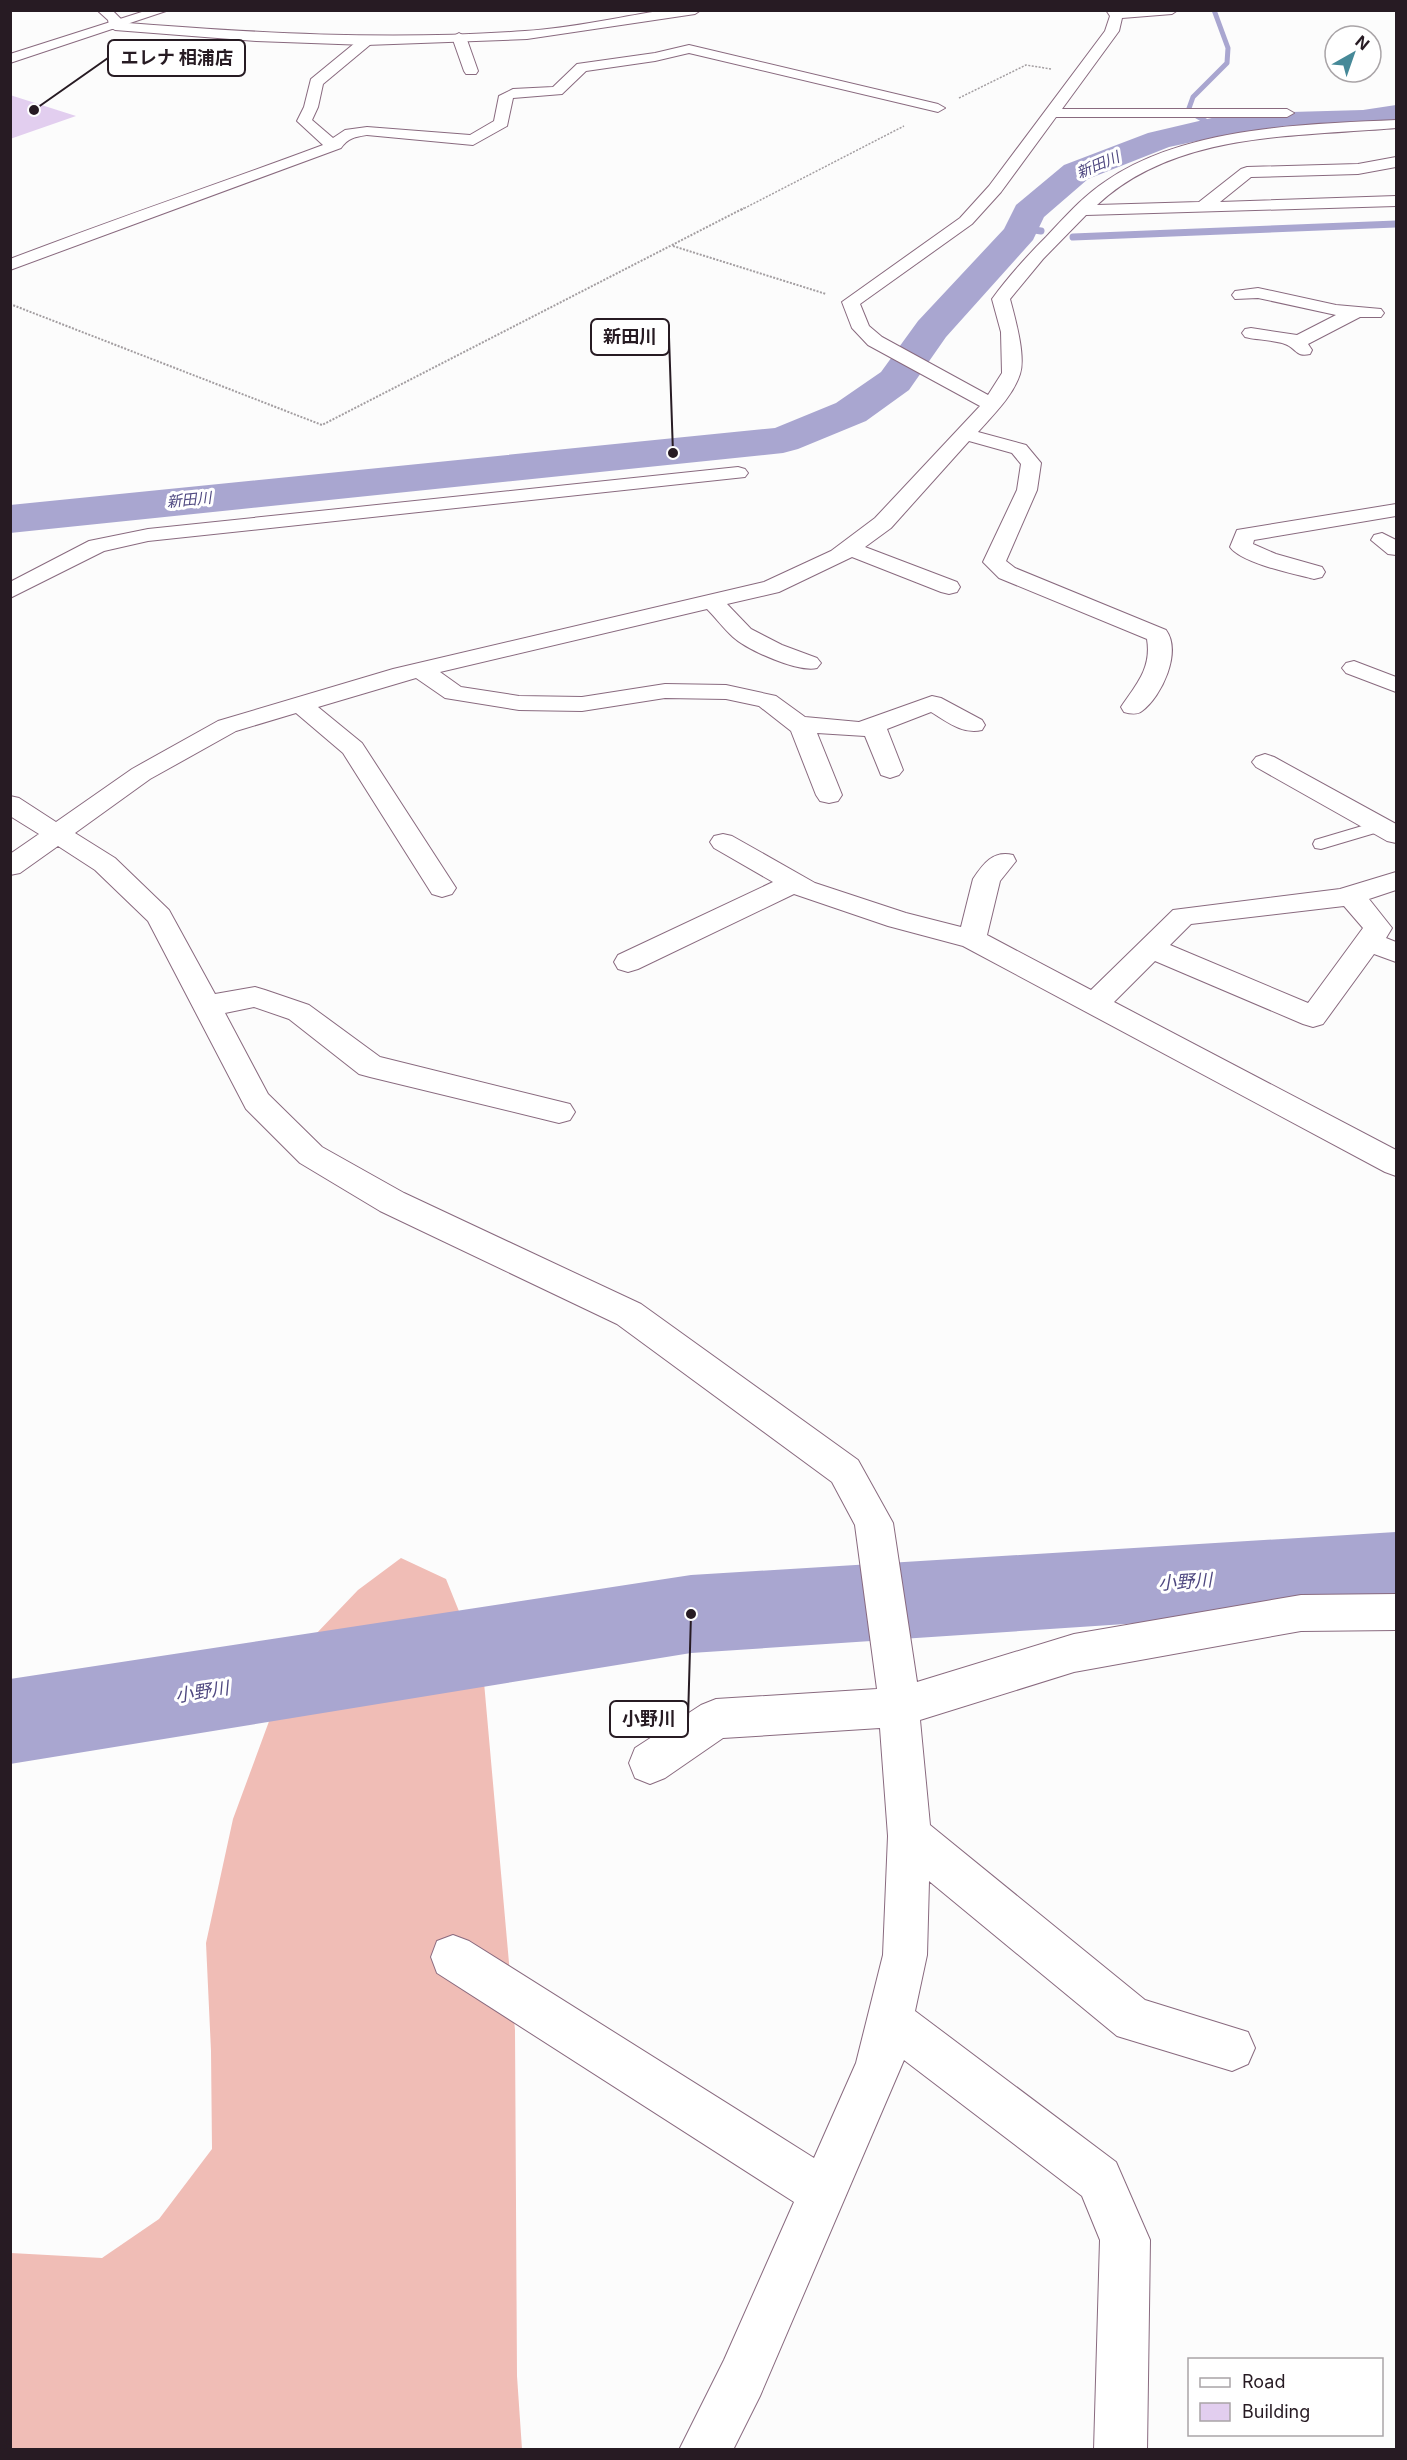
<svg xmlns="http://www.w3.org/2000/svg" width="1407" height="2460" viewBox="0 0 1407 2460" font-family="Inter,'Noto Sans JP',sans-serif">
  <rect width="100%" height="100%" fill="#fcfcfc"/>
  <path fill="#f0bdb6" d="M401,1558L446,1579L483,1671L515,2030L517,2376L522,2449L11,2450V2253L102,2258L159,2219L212,2149L211,2051L206,1943L233,1819L292,1659L358,1590Z"/>
  <g fill="none" stroke-linecap="round" stroke-linejoin="round">
    <path stroke="#a9a6d0" stroke-width="5" d="M1214,10L1228,48L1227,63L1193,97L1188,111L1216,127"/>
    <path stroke="#a9a6d0" stroke-width="7" d="M1022,228L1041,231
      M1073,237L1396,224"/>
    <path fill="#a9a6d0" fill-rule="evenodd" d="M1396,105V123L1363,128L1291,130L1216,137L1169,147L1088,179L1044,217L1033,240L946,337L909,390L866,421L798,449L783,453L10,533V505L775,428L836,403L881,372L918,321L1004,229L1016,205L1064,165L1148,133L1216,117L1291,112L1363,110Z
      M1396,1532V1606L691,1653L10,1764V1679L691,1575Z"/>
  </g>
  <path fill="#e2ceef" d="M10,95L76,116L10,139Z"/>
  <g fill="none" stroke-linecap="round" stroke-linejoin="round">
    <defs>
      <path id="lane" d="M1379,821L1385,822L1387,826L1385,830L1321,849L1315,848L1313,844L1315,840Z"/>
      <path id="street" d="M97,10H112L121,19L120,29H110L108,20Z
        M1106,10H1178L1172,14L1122,18L1119,31L1062,109H1287L1294,113L1287,117H1056L1001,192L972,224L860,304L869,326L882,337L988,395L1002,373L1001,332L992,299C1008,277 1027,256 1046,237C1064,218 1083,196 1106,181C1184,127 1304,124 1396,120V128C1296,137 1176,131 1097,205L1199,202L1241,169L1247,167L1358,164L1396,157V167L1358,174L1251,177L1220,202L1396,196V206L1086,215L1043,259L1010,299C1015,318 1026,356 1020,374C1013,396 993,415 978,432L1026,445L1041,463L1037,490L1006,561L1015,568L1166,630C1182,652 1162,696 1142,711C1137,715 1131,714 1124,712L1121,707C1136,685 1152,668 1147,639L999,578L983,562L1017,490L1021,464L1012,453L969,441L891,528L865,547L957,582L960,587L957,592L949,594L941,592L852,557L779,592L727,604L751,629L782,645L817,658L821,663L817,668C799,673 747,650 733,637C724,629 716,618 707,609L440,672L461,687L519,696L582,697L665,684L726,685L776,696L805,717L859,722L932,696L941,698L982,720L985,725L982,730C963,735 946,721 931,712L887,729L903,770L899,775L890,778L881,775L865,736L817,733L842,795L838,801L829,803L820,801L816,795L791,731L759,706L726,699L665,698L582,711L519,710L445,698L416,678L318,707L362,743L456,888L452,894L442,897L432,894L343,753L296,713L236,731L150,779L75,833L115,858L169,910L215,994L255,987L265,990L309,1005L380,1057L570,1104L575,1112L570,1120L559,1123L370,1077L359,1074L289,1019L254,1007L225,1013L268,1094L322,1147L404,1193L641,1304L858,1460L893,1523L917,1682L1074,1634L1301,1595L1396,1594V1630L1301,1631L1074,1672L920,1720L930,1825L1145,2000L1248,2032L1255,2048L1248,2064L1232,2071L1117,2036L929,1881L927,1955L915,2011L1116,2162L1150,2240L1147,2450H1094L1100,2240L1082,2196L904,2060L760,2396L733,2450H679L724,2360L794,2202L437,1973L431,1957L437,1941L453,1935L469,1941L814,2158L856,2063L883,1955L888,1836L880,1728L723,1738L665,1778L650,1784L635,1778L629,1763L635,1748L701,1705L716,1699L877,1689L855,1525L832,1482L617,1324L380,1211L300,1163L246,1109L148,921L95,870L58,846L20,873L10,875V854L39,834L10,816V796L19,798L56,822L132,769L218,721L393,669L764,582L831,551L875,518L980,406L868,345L852,328L842,302L960,218L989,186L1105,31L1110,16Z
        M459,33L466,37L478,71L476,74H466L464,71L452,37Z
        M366,37L373,41L371,44L323,84L318,107L312,120L333,138L345,130L367,127L470,135L494,121L499,96L513,89L553,87L577,64L655,53L689,45L938,104L945,108L938,112L689,53L655,61L586,71L562,94L513,98L507,126L473,145L367,135C355,137 348,138 341,148L10,270V259C114,219 219,184 323,145L297,121L304,107L311,79L361,38Z
        M1258,288L1336,305L1381,309L1384,313L1381,317H1360L1308,344L1312,350L1310,354C1298,357 1297,351 1289,346C1281,340 1255,340 1245,337L1242,333L1245,329L1251,328L1297,335L1336,315L1258,298L1235,299L1232,295L1235,291Z
        M738,467L745,469L748,473L745,477L148,541L104,551L10,598V582L89,541L148,529Z
        M1396,504V516L1254,540L1253,544L1276,554L1322,567L1325,572L1322,577L1314,579C1294,574 1241,563 1230,547L1237,530Z
        M1382,533L1396,540V555L1388,554L1371,540L1374,535Z
        M1354,661L1396,677V692L1346,673L1342,668L1346,663Z
        M1265,754L1274,757L1396,824V843L1387,841L1256,767L1252,762L1256,757Z
        M723,834L732,836L815,883L906,913L961,927L973,879C983,864 993,850 1013,855L1016,861L1000,881L987,935L1091,990L1173,910L1340,889L1396,872V890L1369,899L1392,928L1386,938L1396,942V962L1374,954L1323,1024L1313,1027L1303,1024L1155,961L1114,1002L1396,1150V1176L1385,1172L963,946L888,926L794,894L638,969L628,972L618,969L614,962L618,955L773,882L714,848L710,842L714,836ZM1344,906L1363,928L1308,1003L1170,945L1191,924Z"/>
      <path id="secondary" d="M665,10H701L695,14L527,39L366,45L256,41L115,30L108,26L115,22C252,33 388,41 525,31C572,28 619,17 665,10Z"/>
      <path id="primary" d="M148,10H169L10,63V54Z"/>
    </defs>
    <use href="#lane" stroke="#896a7f" stroke-width="2"/>
    <use href="#street" stroke="#896a7f" stroke-width="2"/>
    <use href="#secondary" stroke="#896a7f" stroke-width="2"/>
    <use href="#primary" stroke="#896a7f" stroke-width="2"/>
    <path stroke="#a39ea1" stroke-width="1.5" stroke-dasharray="2 1.5" stroke-linecap="butt" d="M959,98L1026,65L1051,69
      M741,210L904,126"/>
    <path stroke="#a39ea1" stroke-width="2" stroke-dasharray="2 1.5" stroke-linecap="butt" d="M673,246L826,294
      M10,304L322,425L744,208"/>
    <use href="#lane" fill="#fff" fill-rule="evenodd"/>
    <use href="#street" fill="#fff" fill-rule="evenodd"/>
    <use href="#secondary" fill="#fff" fill-rule="evenodd"/>
    <use href="#primary" fill="#fff" fill-rule="evenodd"/>
  </g>
  <g text-anchor="middle" stroke-width="6" stroke-linejoin="round" paint-order="stroke">
    <g font-size="15" font-style="italic" fill="#4f4880" stroke="#fff">
      <text transform="translate(1098 165) rotate(-23)" y="5">新田川</text>
      <text transform="translate(189 500) rotate(-6)" y="5">新田川</text>
    </g>
    <g font-size="18" font-style="italic" fill="#4f4880" stroke="#fff">
      <text transform="translate(1185 1582) rotate(-4)" y="6">小野川</text>
      <text transform="translate(202 1692) rotate(-9)" y="6">小野川</text>
    </g>
  </g>
  <path fill="none" stroke="#271b23" stroke-width="2" d="M34 110L108 58M673 453L669 337M691 1614L688 1719"/>
  <g fill="#271b23" stroke="#fff" stroke-width="2">
    <circle cx="34" cy="110" r="6"/>
    <circle cx="673" cy="453" r="6"/>
    <circle cx="691" cy="1614" r="6"/>
  </g>
  <g fill="#fff" stroke="#271b23" stroke-width="2">
    <rect x="108" y="40" width="137" height="36" rx="6"/>
    <rect x="591" y="319" width="78" height="36" rx="6"/>
    <rect x="610" y="1701" width="78" height="36" rx="6"/>
  </g>
  <g font-size="18" text-anchor="middle" font-weight="bold" fill="#271b23">
    <text x="177" y="64">エレナ 相浦店</text>
    <text x="630" y="343">新田川</text>
    <text x="649" y="1725">小野川</text>
  </g>
  <rect width="1407" height="2460" fill="none" stroke="#271b23" stroke-width="24"/>
  <rect x="1188" y="2358" width="195" height="78" fill="#ffffff" stroke="#a9a4a7" stroke-width="1.5"/>
  <rect x="1200" y="2378" width="30" height="9" fill="#ffffff" stroke="#a9a4a7" stroke-width="1.5"/>
  <text x="1242" y="2388" font-size="18" fill="#271b23">Road</text>
  <rect x="1200" y="2403" width="30" height="18" fill="#e2ceef" stroke="#a9a4a7" stroke-width="1.5"/>
  <text x="1242" y="2418" font-size="18" fill="#271b23">Building</text>
  <g transform="translate(1353 54) rotate(40)"><circle r="28" fill="#ffffff" stroke="#a9a4a7" stroke-width="1.5"/>
  <path d="M0-4.5L10 22L0 15L-10 22Z" fill="#468998"/>
  <text y="-9" font-size="16" font-weight="bold" text-anchor="middle" fill="#271b23">N</text>
  </g>
</svg>
